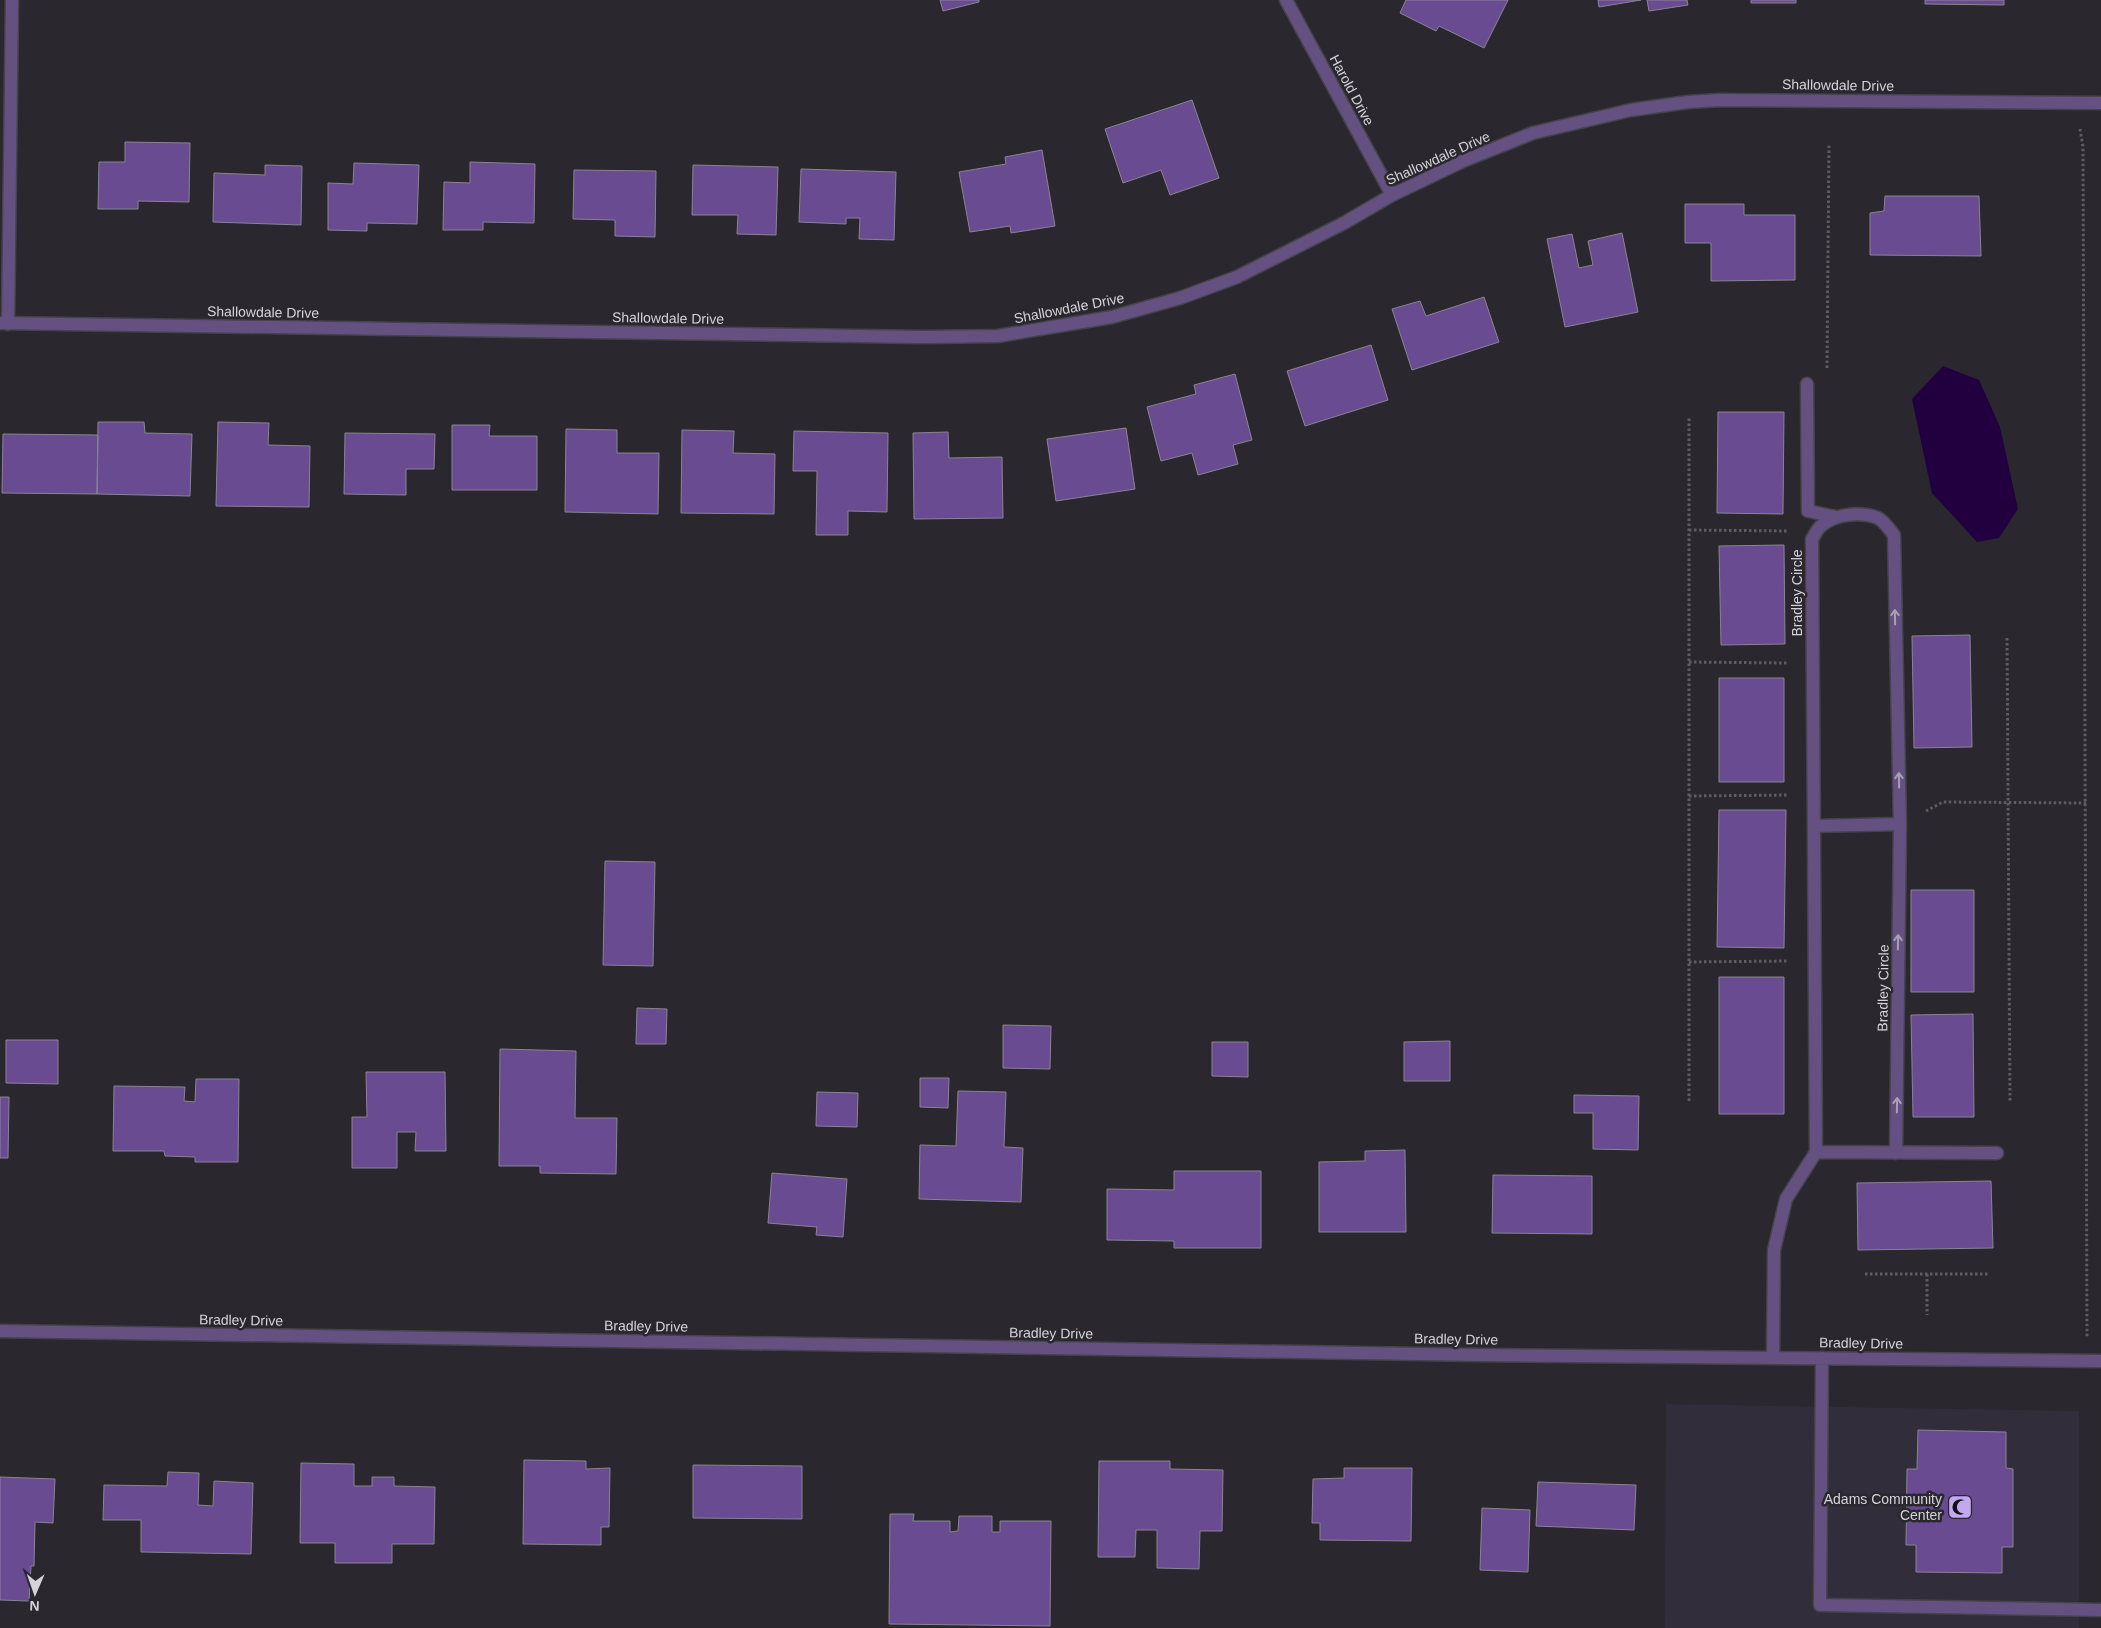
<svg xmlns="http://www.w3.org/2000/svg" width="2101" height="1628" viewBox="0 0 2101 1628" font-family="Arial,sans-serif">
  <rect width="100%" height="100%" fill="#2a272f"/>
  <path fill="#322d3b" d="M1666,1404L2079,1411V1628H1665Z"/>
  <path fill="#220040" d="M1943,366L1979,380L2000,427L2018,509L1999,538L1977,542L1932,493L1912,399Z"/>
  <path fill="#694b92" stroke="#89858f" d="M940,0H979V2L943,11Z
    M1406,0H1508L1484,48L1439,26L1436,31L1400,13Z
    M1598,0H1641L1599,7Z
    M1647,0H1687L1688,5L1649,11Z
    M1751,0H1796V3H1751Z
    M1925,0H2004V5L1925,4Z
    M1192,100L1219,178L1170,195L1161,170L1123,183L1105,129Z
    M125,142L190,143L189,202L138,201V209H98L99,162H125Z
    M1042,150L1055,226L1011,233L1010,226L970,232L959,172L1006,164L1005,157Z
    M470,162L535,164L534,223L483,222V230H443L444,182L470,183Z
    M354,163L419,165L417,224L367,223V231L328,230V183L353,184Z
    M265,165L302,166L301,225L213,222L214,173L265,175Z
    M693,165L778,167L776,235L737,234L738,215H692Z
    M801,169L896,172L894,240L859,239L860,218H846V224L799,222Z
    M574,170L656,171L655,237L615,236V220L573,219Z
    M1885,196H1979L1981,256L1870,255V213L1884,211Z
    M1685,204H1744V215H1795V280L1711,281V243H1685Z
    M1622,233L1638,312L1565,327L1547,239L1572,234L1579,268L1593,265L1588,241Z
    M1484,297L1499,342L1412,370L1392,309L1420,301L1426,316Z
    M1371,345L1388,400L1305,426L1287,371Z
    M1235,374L1252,440L1233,445L1238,464L1198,475L1192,453L1161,461L1147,407L1196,394L1194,385Z
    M1718,412H1784L1783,514L1717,513Z
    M98,422H144L145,433L192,434L190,496L97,494Z
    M218,422L269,423L268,445L310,446L309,507L216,506Z
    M452,425H490L489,436H537V490H452Z
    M1126,428L1135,489L1056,501L1047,439Z
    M566,429L617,430V453H659L658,514L565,512Z
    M682,430L734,431L733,453L775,454L774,514L681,513Z
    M794,431L888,433L887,512L848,511V535H816L817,471H793Z
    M948,432L949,458L1002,457L1003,518L914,519L913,433Z
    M345,433L435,434L434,469H406V495L344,494Z
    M3,434L98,435L97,494L2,493Z
    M1784,545L1785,644L1721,645L1719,546Z
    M1970,635L1972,747L1914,748L1912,636Z
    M1719,678H1784V782H1719Z
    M1719,810H1786L1784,948L1717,947Z
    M605,861L655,862L653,966L603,965Z
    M1911,890H1974V992H1911Z
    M1719,977H1784V1114H1719Z
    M637,1008L667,1009L666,1044H636Z
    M1973,1014L1974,1117H1913L1911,1015Z
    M1003,1025L1051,1026L1050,1069L1003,1068Z
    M6,1040H58V1084L6,1083Z
    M1450,1041V1081H1404V1042Z
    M1212,1042H1248V1077L1212,1076Z
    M500,1049L576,1051L575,1118H617L616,1174L540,1173V1166H499Z
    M366,1072H445L446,1151H415L416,1132H397V1168H352V1117H367Z
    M920,1078H949L948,1108L920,1107Z
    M196,1079H239L238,1162H195V1157L165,1156L164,1151H113L114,1086L185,1087L184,1101L195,1102Z
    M958,1091L1006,1092L1004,1147L1023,1148L1021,1202L919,1199L920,1145L956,1146Z
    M817,1092L858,1093L857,1127L816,1126Z
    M1574,1095L1639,1096L1638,1150L1593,1149V1113H1574Z
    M0,1097H9L8,1158H0Z
    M1405,1150L1406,1232H1319V1162L1365,1161V1151Z
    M1174,1171H1261V1248H1174V1241L1107,1240V1189L1174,1190Z
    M772,1173L847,1179L843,1237L816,1235L817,1227L768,1223Z
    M1493,1175L1592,1176V1234L1492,1233Z
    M1991,1181L1993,1248L1858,1250L1857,1183Z
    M1918,1430L2006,1432V1468L2013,1469V1547H2002V1573L1916,1572V1545H1906L1907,1469H1917Z
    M524,1460L586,1461V1469L610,1468L609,1527H601V1545L523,1544Z
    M1099,1461H1170V1469L1223,1470L1222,1531H1200L1199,1569L1157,1568V1530H1136L1135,1557H1098Z
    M301,1463L354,1464V1486H372V1477H394V1486L435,1487L434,1544H392V1563H335V1543H300Z
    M693,1465L802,1466V1519L693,1518Z
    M1344,1468H1412L1411,1541L1320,1540V1523H1312L1313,1479L1344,1478Z
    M168,1472L199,1473L198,1505L213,1506L214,1481L253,1483L251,1554L141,1552V1520H103L104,1485L167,1486Z
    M0,1477L55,1479L53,1523L35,1522L34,1566H31L29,1601L0,1600Z
    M1538,1482L1636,1485L1634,1530L1536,1526Z
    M1482,1508L1530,1510L1528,1572L1480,1570Z
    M890,1514H914L913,1521H950V1532L958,1531L959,1516H992V1532H1000V1521H1051L1050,1626L889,1624Z"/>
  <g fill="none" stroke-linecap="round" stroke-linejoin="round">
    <defs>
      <path id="minor" d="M1286,0L1392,195
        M0,323L922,337L998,336L1112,317L1180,298L1237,277L1344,223L1392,195L1463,161L1533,133L1631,110L1688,102L1720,100L2101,103
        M8,324L12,0
        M1807,384L1808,511L1836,517
        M1815,826L1900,824
        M1816,1152L1812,539C1815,535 1817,529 1821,526C1835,514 1860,511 1878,518C1885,522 1889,529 1894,535L1900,824L1896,1153
        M0,1331L1480,1355L2101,1361
        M1773,1357L1774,1250L1786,1199L1816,1152L1997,1153
        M1822,1358L1820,1605L2101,1610"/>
    </defs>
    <use href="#minor" stroke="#45434a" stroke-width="15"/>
    <path stroke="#5f5c63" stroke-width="3" stroke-dasharray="2.5 2.5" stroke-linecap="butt" d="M2080,129L2083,147L2087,1337
      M1827,368L1829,144
      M1689,530L1789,531
      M2007,638L2010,1103
      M1689,662L1787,663
      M1689,796L1789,795
      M1926,811L1943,802L2086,803
      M1689,962L1789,961
      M1689,1101V417
      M1865,1274H1989
      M1927,1274V1315"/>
    <use href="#minor" stroke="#645181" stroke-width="12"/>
  </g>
  <defs><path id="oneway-shaft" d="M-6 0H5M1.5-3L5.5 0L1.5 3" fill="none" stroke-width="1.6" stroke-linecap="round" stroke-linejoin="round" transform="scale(1.25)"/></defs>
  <g stroke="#a79fb5">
    <use href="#oneway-shaft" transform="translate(1895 617) rotate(-91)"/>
    <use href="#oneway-shaft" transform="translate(1899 780) rotate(-91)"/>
    <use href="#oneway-shaft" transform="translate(1898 942) rotate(-89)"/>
    <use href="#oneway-shaft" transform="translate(1897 1105) rotate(-89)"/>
  </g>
  <defs>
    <symbol id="mosque-square" viewBox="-11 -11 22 22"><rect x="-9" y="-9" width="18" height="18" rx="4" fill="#c4a7f1" stroke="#2a272f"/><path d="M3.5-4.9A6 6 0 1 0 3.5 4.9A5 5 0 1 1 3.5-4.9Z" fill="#111"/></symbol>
  </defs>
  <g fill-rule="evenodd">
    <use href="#mosque-square" x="1946" y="1493" width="28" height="28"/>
  </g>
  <g text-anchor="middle" stroke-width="5" stroke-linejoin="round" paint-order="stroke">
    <g font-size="14" fill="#d4d3d8" stroke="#2a272f">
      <text transform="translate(1838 85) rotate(1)" y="5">Shallowdale Drive</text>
      <text transform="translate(1352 90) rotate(62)" y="5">Harold Drive</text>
      <text transform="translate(1438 158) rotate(-24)" y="5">Shallowdale Drive</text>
      <text transform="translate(1069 308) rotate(-11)" y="5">Shallowdale Drive</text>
      <text transform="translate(263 312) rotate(1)" y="5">Shallowdale Drive</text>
      <text transform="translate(668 318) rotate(1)" y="5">Shallowdale Drive</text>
      <text transform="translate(1797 593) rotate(-90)" y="5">Bradley Circle</text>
      <text transform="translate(1883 988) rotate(-89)" y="5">Bradley Circle</text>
      <text transform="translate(241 1320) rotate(1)" y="5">Bradley Drive</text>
      <text transform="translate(646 1326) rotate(1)" y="5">Bradley Drive</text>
      <text transform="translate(1051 1333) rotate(1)" y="5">Bradley Drive</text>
      <text transform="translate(1456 1339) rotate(1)" y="5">Bradley Drive</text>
      <text transform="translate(1861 1343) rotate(1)" y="5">Bradley Drive</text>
    </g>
    <g font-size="14" fill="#d4d3d8" stroke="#2a272f" text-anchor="end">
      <text x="1942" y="1504">Adams Community<tspan x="1942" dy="16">Center</tspan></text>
    </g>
  </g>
  <g transform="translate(35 1593) rotate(182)" stroke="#2a272f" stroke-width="4" paint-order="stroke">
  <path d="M0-4L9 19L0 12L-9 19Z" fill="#d4d3d8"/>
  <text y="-8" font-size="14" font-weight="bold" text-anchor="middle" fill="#d4d3d8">N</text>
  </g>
</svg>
